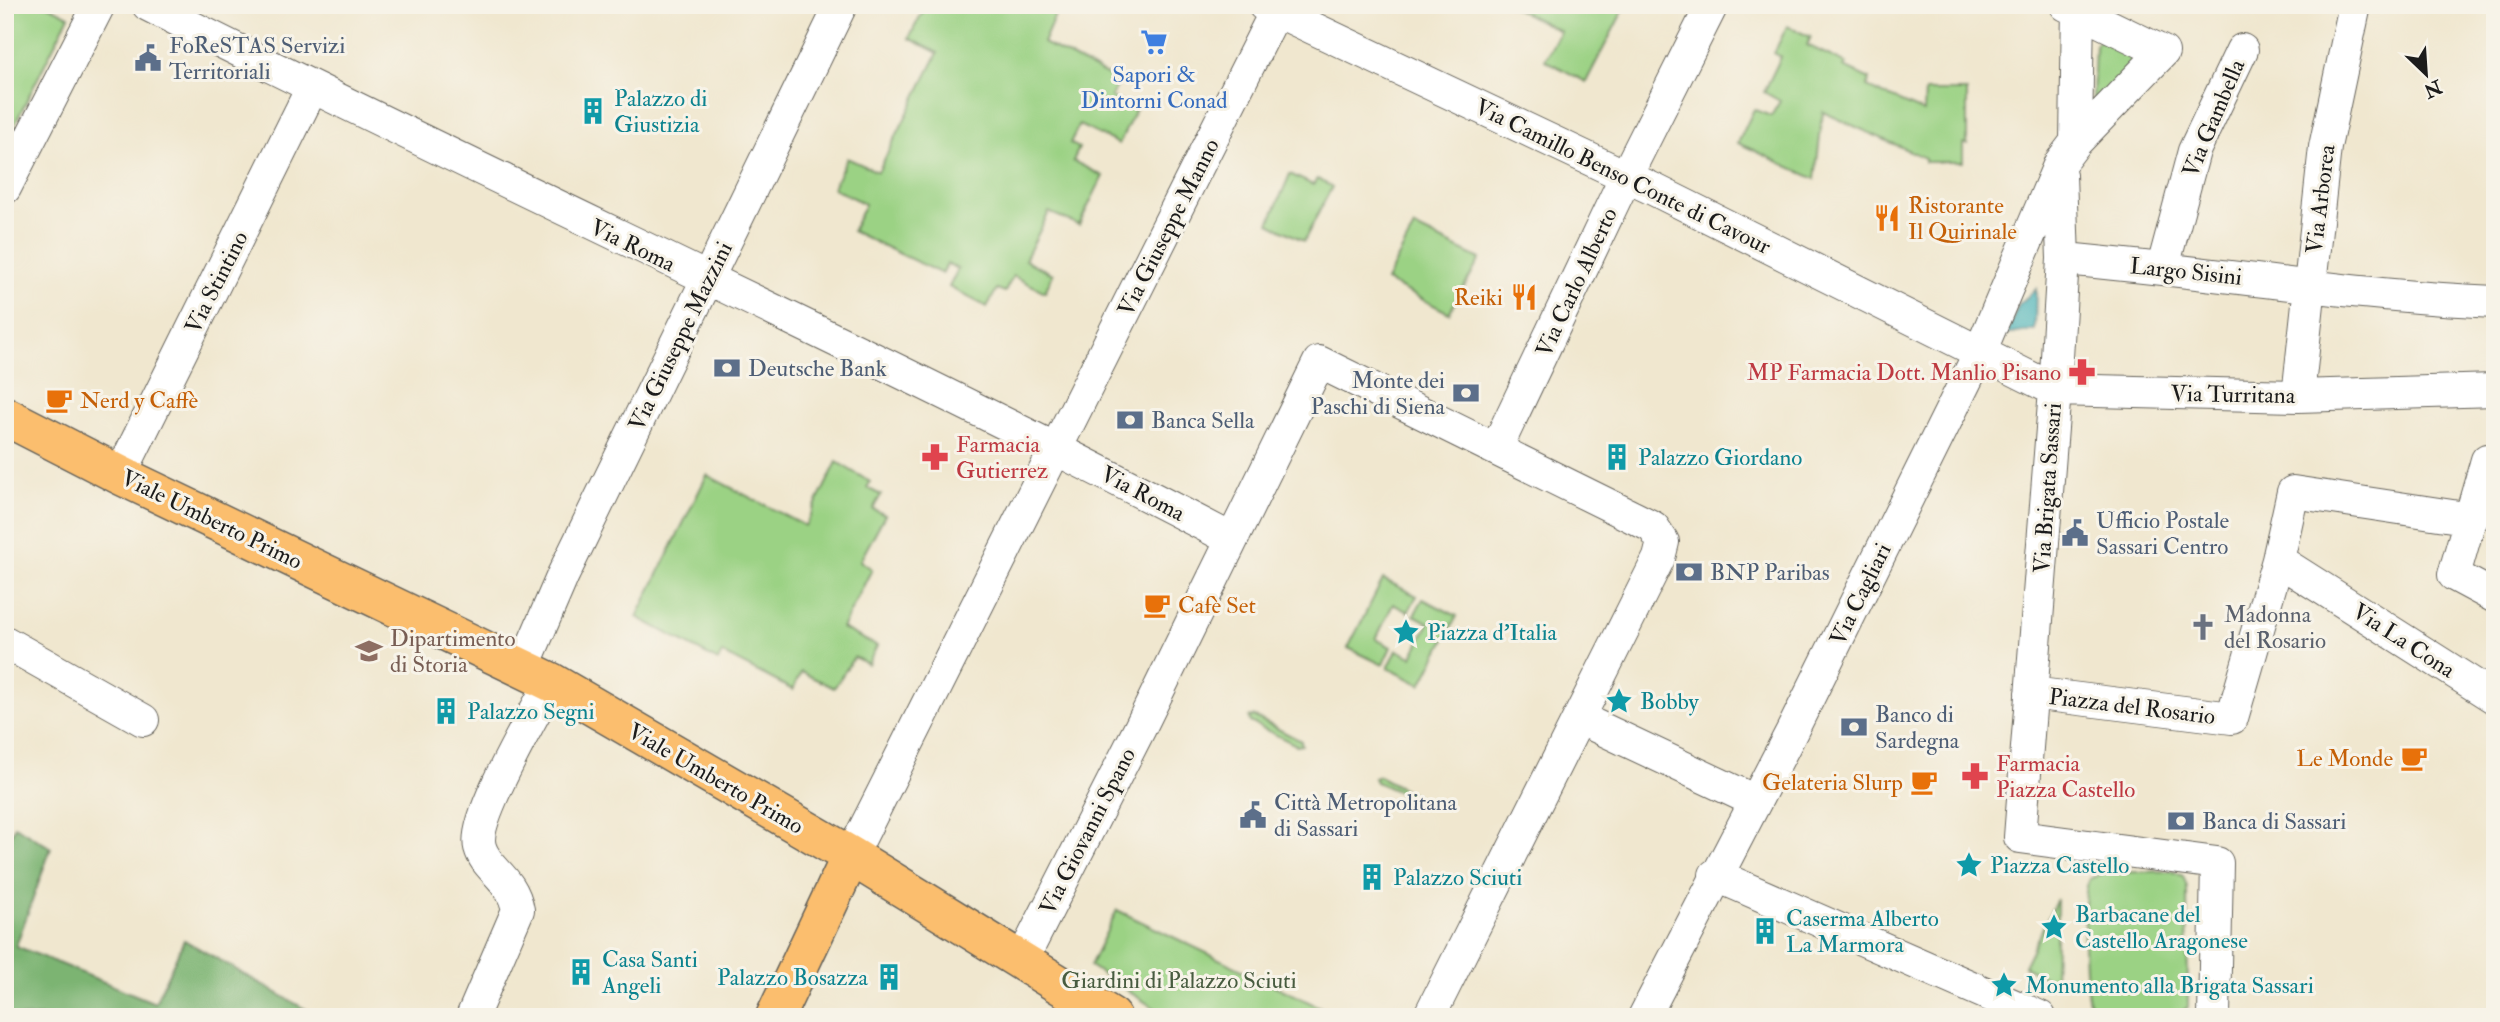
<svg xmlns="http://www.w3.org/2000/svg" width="2500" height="1022" viewBox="0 0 2500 1022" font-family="'IM FELL Double Pica',serif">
  <rect width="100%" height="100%" fill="#f7f3e8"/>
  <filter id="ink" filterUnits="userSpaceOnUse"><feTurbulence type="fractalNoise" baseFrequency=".0143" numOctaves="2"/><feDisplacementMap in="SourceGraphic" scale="14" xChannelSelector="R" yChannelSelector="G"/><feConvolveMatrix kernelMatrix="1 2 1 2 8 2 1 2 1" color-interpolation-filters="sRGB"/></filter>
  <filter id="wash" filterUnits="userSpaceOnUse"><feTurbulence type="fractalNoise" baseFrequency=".00686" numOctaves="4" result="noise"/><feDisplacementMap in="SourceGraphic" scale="28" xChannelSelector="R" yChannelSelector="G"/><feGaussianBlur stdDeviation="1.57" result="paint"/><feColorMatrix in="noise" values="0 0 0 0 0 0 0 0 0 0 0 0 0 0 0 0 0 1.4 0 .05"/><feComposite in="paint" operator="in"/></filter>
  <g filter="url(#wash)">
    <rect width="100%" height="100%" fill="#f0e7cf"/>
    <path fill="#9bd284" stroke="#5c7750" stroke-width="2" d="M5,5H47L69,16L5,144Z
      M926,5H1039L1055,15L1043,43L1119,81L1111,97L1136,109L1119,144L1079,125L1070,143L1079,148L1073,161L1103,176L1079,225L1049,212L1025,260L1053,274L1045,292L1013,276L1005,292L997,289L987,307L949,287L958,269L947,264L942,274L852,231L865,204L833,188L847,158L878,172L938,53L909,38Z
      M1509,5H1626L1586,82L1545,60L1560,31Z
      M1787,26L1811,37L1807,45L1847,64L1844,67L1870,79L1867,87L1924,112L1925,91H1967V144H1963V162H1925V158L1823,112L1815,179L1738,143L1754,109L1771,116L1780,101L1764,92L1781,57L1774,53Z
      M2105,35L2132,49C2138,73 2116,86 2101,101L2093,99L2095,45Z
      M1290,174L1313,185L1318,179L1332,187L1304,241L1269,223Z
      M1414,227L1480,259L1449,313L1386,281Z
      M837,462L870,482L867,488L881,495L873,509L885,515L860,561L872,569L842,628L877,646L868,664L854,657L834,688L801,672L793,690L722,653L718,661L637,617L707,475L805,526Z
      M1383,579L1417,596L1408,612L1393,604L1376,639L1391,647L1383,665L1348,648Z
      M1423,599L1457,616L1421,685L1388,668L1397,650L1412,657L1429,623L1414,615Z
      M1253,716L1301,741L1302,745L1298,746L1250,722L1249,718Z
      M1379,776L1426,801L1428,805L1376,782L1374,778Z
      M2172,871L2183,876L2187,887L2188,1007L2178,1017H2095C2082,1003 2081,898 2089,879L2104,873Z
      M2057,899L2055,983L2024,966Z
      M1117,910L1340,1017H1168L1090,966Z"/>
    <path fill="#7cb472" stroke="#4c6847" stroke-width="2" d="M15,826L51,848L16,946L155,1003L184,940L319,1017H5V845Z"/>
    <path fill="#3daeb5" stroke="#2c6568" stroke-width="2" d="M2036,289L2035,330L2006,335L2019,304Z"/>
  </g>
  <g filter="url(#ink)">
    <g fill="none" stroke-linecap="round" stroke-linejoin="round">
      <defs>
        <path id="minor" d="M148,5C507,187 875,352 1231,539
          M1264,5L1655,190L2055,390L2298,396L2495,390
          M2066,5L2163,52L2076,142
          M2060,175L2063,259L2055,390L2020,837L2217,863L2214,1017
          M5,188L99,5
          M2063,259C2207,271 2350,296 2495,302
          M2163,267L2194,151L2242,50
          M2298,396L2325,147L2355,5
          M1497,447L1626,176L1712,5
          M2495,460H2487L2454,575L2495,597
          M120,475L312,88
          M2278,560L2495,698
          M5,642L143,720
          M523,668L563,575L841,5
          M2031,693L2232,718L2278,560L2293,492L2472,519
          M1581,719L1755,801
          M851,856L1279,5
          M1715,875L2040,1017
          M1022,960L1140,728L1319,362L1653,527L1663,542L1659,558L1429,1017
          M472,1017L518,910C512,877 486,870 480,847C472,819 535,713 551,682
          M1644,1017L1792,731L1980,352L2060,163L2076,142L2078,5"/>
        <path id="major" d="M5,416L120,475L551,682L851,856L1112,1017
          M775,1017L851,856"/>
      </defs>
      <use href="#minor" stroke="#66635b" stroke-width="34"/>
      <use href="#major" stroke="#66635b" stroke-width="41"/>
      <use href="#minor" stroke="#fff" stroke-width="32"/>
      <use href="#major" stroke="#fbbe6e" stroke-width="38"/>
    </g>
  </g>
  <defs>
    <symbol id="supermarket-bare" viewBox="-9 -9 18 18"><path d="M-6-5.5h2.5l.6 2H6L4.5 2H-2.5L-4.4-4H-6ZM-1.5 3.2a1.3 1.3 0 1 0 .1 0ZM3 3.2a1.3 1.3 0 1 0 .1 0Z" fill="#3f7fe0" stroke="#f7f3e8" stroke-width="2.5" paint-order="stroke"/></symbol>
    <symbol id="civic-bare" viewBox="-9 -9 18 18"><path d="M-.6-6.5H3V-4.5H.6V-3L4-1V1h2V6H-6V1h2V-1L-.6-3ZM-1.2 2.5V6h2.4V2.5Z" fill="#5c6f8a" stroke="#f7f3e8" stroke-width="2.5" paint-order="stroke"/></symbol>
    <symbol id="building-bare" viewBox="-9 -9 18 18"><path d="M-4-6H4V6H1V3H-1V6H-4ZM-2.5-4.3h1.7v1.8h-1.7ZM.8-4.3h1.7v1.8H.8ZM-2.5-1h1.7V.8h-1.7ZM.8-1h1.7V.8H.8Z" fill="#0f9aa8" stroke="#f7f3e8" stroke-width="2.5" paint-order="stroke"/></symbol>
    <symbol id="restaurant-bare" viewBox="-9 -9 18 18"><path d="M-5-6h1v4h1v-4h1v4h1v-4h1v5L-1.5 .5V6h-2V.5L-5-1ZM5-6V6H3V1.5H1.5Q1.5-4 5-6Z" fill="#e8710a" stroke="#f7f3e8" stroke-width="2.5" paint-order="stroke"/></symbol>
    <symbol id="bank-bare" viewBox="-9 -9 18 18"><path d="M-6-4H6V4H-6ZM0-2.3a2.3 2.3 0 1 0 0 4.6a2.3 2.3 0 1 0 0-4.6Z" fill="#5c6f8a" stroke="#f7f3e8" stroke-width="2.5" paint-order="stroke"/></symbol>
    <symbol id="pharmacy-bare" viewBox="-9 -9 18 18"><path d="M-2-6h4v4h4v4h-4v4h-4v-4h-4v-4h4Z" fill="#e0444e" stroke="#f7f3e8" stroke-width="2.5" paint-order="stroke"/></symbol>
    <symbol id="cafe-bare" viewBox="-9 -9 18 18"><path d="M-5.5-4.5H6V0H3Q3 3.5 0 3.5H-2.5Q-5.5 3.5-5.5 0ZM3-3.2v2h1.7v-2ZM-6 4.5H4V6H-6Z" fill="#e8710a" stroke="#f7f3e8" stroke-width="2.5" paint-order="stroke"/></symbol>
    <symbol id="church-bare" viewBox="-9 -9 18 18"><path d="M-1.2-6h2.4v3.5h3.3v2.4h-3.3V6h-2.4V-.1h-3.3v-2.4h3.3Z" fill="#6b7280" stroke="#f7f3e8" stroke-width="2.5" paint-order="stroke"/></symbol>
    <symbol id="sight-bare" viewBox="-9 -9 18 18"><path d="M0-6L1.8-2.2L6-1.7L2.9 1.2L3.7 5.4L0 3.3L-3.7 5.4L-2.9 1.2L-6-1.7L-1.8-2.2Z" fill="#0f9aa8" stroke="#f7f3e8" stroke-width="2.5" paint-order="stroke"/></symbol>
    <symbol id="university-bare" viewBox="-9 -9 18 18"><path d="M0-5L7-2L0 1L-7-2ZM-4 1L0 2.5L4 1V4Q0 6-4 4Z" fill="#8d6e63" stroke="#f7f3e8" stroke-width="2.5" paint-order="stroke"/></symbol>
  </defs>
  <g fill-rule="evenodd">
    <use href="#supermarket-bare" x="1135" y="23" width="38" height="38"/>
    <use href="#civic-bare" x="129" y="39" width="38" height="38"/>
    <use href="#building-bare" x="574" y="92" width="38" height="38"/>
    <use href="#restaurant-bare" x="1868" y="199" width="38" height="38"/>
    <use href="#restaurant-bare" x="1505" y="278" width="38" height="38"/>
    <use href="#bank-bare" x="708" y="349" width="38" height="38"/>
    <use href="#pharmacy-bare" x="2063" y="353" width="38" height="38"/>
    <use href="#bank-bare" x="1447" y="374" width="38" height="38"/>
    <use href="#cafe-bare" x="40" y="381" width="38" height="38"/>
    <use href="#bank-bare" x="1111" y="401" width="38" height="38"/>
    <use href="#pharmacy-bare" x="916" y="438" width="38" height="38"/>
    <use href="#building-bare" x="1598" y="438" width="38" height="38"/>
    <use href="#civic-bare" x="2056" y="514" width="38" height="38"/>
    <use href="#bank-bare" x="1670" y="553" width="38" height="38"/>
    <use href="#cafe-bare" x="1138" y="586" width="38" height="38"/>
    <use href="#church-bare" x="2184" y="608" width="38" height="38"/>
    <use href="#sight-bare" x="1387" y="613" width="38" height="38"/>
    <use href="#university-bare" x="350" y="632" width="38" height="38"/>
    <use href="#sight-bare" x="1600" y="682" width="38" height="38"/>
    <use href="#building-bare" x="427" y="692" width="38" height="38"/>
    <use href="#bank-bare" x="1835" y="708" width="38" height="38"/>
    <use href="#cafe-bare" x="2395" y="739" width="38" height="38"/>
    <use href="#pharmacy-bare" x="1956" y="757" width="38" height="38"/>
    <use href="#cafe-bare" x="1905" y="763" width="38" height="38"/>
    <use href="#civic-bare" x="1234" y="796" width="38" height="38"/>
    <use href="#bank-bare" x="2162" y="802" width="38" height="38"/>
    <use href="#sight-bare" x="1950" y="846" width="38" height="38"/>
    <use href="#building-bare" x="1353" y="858" width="38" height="38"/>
    <use href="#sight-bare" x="2035" y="908" width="38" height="38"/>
    <use href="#building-bare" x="1746" y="912" width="38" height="38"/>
    <use href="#building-bare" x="562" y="953" width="38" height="38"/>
    <use href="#building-bare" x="870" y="958" width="38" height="38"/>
    <use href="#sight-bare" x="1985" y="966" width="38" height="38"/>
  </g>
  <g text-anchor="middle" stroke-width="6" stroke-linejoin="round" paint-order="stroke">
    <g font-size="23" fill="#4e5e75" stroke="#f7f3e8" text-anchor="start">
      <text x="169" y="53">FoReSTAS Servizi<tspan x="169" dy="26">Territoriali</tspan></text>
      <text x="748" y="376">Deutsche Bank</text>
      <text x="1445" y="388" text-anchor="end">Monte dei<tspan x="1445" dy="26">Paschi di Siena</tspan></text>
      <text x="1151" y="428">Banca Sella</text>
      <text x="2096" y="528">Ufficio Postale<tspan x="2096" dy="26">Sassari Centro</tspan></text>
      <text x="1710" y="580">BNP Paribas</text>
      <text x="1875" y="722">Banco di<tspan x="1875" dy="26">Sardegna</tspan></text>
      <text x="1274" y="810">Città Metropolitana<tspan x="1274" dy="26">di Sassari</tspan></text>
      <text x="2202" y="829">Banca di Sassari</text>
    </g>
    <g font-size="23" fill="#366cbe" stroke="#f7f3e8">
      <text x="1154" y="82">Sapori &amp;<tspan x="1154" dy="26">Dintorni Conad</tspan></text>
    </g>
    <g font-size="23" fill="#0d838f" stroke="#f7f3e8" text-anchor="start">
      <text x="614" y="106">Palazzo di<tspan x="614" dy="26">Giustizia</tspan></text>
      <text x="1638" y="465">Palazzo Giordano</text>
      <text x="1427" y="640">Piazza d'Italia</text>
      <text x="1640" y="709">Bobby</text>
      <text x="467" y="719">Palazzo Segni</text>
      <text x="1990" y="873">Piazza Castello</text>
      <text x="1393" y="885">Palazzo Sciuti</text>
      <text x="2075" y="922">Barbacane del<tspan x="2075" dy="26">Castello Aragonese</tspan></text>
      <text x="1786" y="926">Caserma Alberto<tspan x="1786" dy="26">La Marmora</tspan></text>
      <text x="602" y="967">Casa Santi<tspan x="602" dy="26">Angeli</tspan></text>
      <text x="868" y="985" text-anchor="end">Palazzo Bosazza</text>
      <text x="2025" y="993">Monumento alla Brigata Sassari</text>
    </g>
    <g font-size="23" fill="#1c1c1c" stroke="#f7f3e8">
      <text transform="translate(2213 118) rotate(-67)" y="8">Via Gambella</text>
      <text transform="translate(1623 176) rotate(26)" y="8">Via Camillo Benso Conte di Cavour</text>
      <text transform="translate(2320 199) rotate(-83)" y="8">Via Arborea</text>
      <text transform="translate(1168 227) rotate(-63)" y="8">Via Giuseppe Manno</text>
      <text transform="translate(633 245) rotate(26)" y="8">Via Roma</text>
      <text transform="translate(2186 271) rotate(6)" y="8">Largo Sisini</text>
      <text transform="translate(216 282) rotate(-63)" y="8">Via Stintino</text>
      <text transform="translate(1576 282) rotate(-65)" y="8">Via Carlo Alberto</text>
      <text transform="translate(680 336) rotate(-64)" y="8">Via Giuseppe Mazzini</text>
      <text transform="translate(2233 394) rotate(1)" y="8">Via Turritana</text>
      <text transform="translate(2047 488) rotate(-86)" y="8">Via Brigata Sassari</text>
      <text transform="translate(1143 493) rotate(28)" y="8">Via Roma</text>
      <text transform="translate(212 519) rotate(26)" y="8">Viale Umberto Primo</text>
      <text transform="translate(1860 594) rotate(-64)" y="8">Via Cagliari</text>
      <text transform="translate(2404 640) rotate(33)" y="8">Via La Cona</text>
      <text transform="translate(2132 706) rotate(7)" y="8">Piazza del Rosario</text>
      <text transform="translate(716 778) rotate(30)" y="8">Viale Umberto Primo</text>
      <text transform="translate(1087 831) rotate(-63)" y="8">Via Giovanni Spano</text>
    </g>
    <g font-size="23" fill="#c56008" stroke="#f7f3e8" text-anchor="start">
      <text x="1908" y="213">Ristorante<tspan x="1908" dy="26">Il Quirinale</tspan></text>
      <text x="1503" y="305" text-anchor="end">Reiki</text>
      <text x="80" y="408">Nerd y Caffè</text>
      <text x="1178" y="613">Cafè Set</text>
      <text x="2393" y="766" text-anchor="end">Le Monde</text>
      <text x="1903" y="790" text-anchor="end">Gelateria Slurp</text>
    </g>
    <g font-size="23" fill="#be3a42" stroke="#f7f3e8" text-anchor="start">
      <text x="2061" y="380" text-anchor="end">MP Farmacia Dott. Manlio Pisano</text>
      <text x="956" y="452">Farmacia<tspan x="956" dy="26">Gutierrez</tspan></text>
      <text x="1996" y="771">Farmacia<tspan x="1996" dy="26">Piazza Castello</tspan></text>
    </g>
    <g font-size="23" fill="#5b616d" stroke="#f7f3e8" text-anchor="start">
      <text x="2224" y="622">Madonna<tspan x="2224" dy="26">del Rosario</tspan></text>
    </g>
    <g font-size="23" fill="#785e54" stroke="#f7f3e8" text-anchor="start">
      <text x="390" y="646">Dipartimento<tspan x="390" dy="26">di Storia</tspan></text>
    </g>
    <g font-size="23" fill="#485c40" stroke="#f7f3e8">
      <text x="1179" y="988">Giardini di Palazzo Sciuti</text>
    </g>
  </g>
  <rect width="2500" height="1022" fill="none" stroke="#f7f3e8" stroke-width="28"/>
  <g transform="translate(2426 74) rotate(155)" stroke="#f7f3e8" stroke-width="5" paint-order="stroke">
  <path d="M0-5L12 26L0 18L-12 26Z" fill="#1c1c1c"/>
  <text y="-10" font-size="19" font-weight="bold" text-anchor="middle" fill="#1c1c1c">N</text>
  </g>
</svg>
